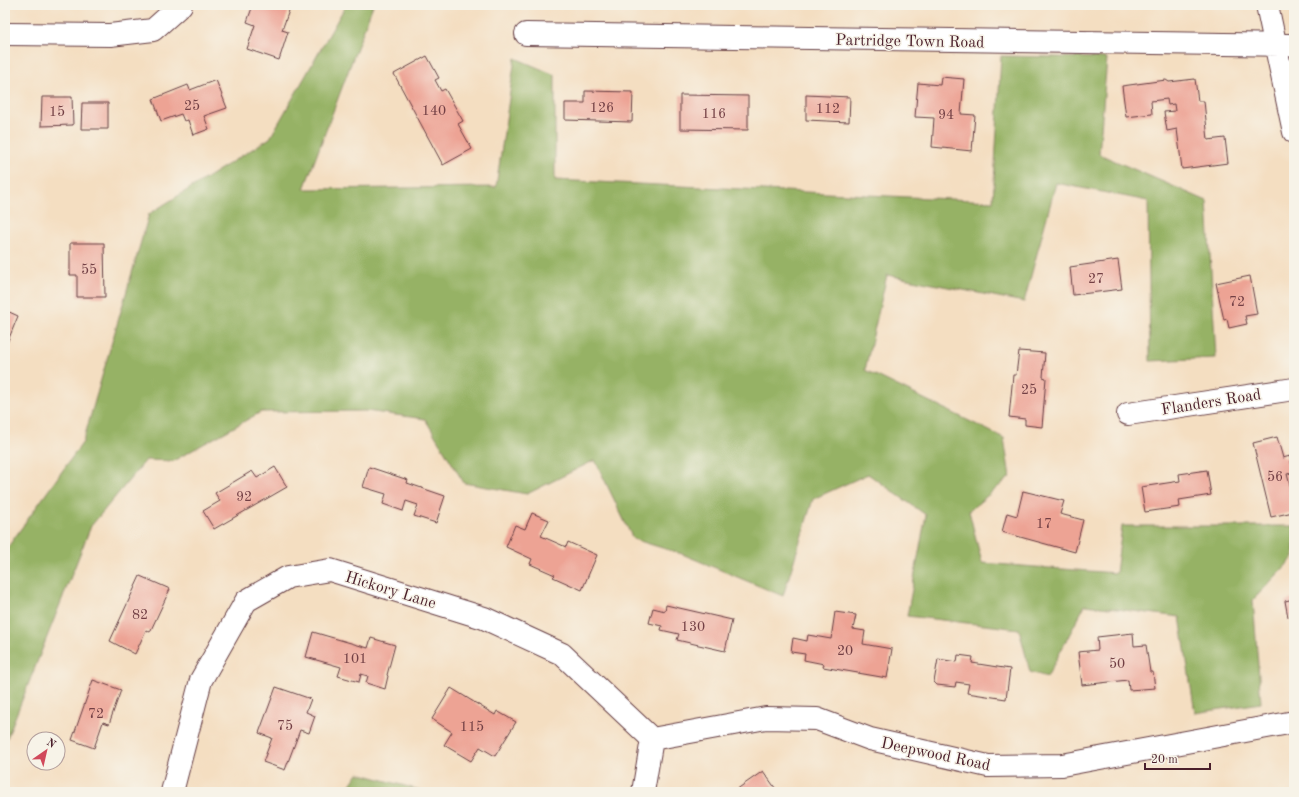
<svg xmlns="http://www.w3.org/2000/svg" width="1299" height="797" viewBox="0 0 1299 797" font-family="'Old Standard TT',serif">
  <rect width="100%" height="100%" fill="#f7f3e8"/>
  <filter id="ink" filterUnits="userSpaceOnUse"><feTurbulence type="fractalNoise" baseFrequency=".025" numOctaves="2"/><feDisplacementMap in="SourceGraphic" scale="8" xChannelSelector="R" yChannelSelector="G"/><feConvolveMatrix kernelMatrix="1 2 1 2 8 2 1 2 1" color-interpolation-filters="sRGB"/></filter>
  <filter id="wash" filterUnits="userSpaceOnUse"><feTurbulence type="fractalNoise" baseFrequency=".012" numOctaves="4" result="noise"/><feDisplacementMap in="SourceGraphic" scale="16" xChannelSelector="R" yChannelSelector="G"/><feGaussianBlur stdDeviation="0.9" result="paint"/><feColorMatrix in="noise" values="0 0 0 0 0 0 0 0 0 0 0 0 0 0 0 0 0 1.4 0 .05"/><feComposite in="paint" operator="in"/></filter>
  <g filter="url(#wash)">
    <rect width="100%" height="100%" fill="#f4dec1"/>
    <path fill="#96b265" stroke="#706848" d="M346,5H373L304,189L496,187L515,58L555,75V180L993,201L1001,56L1107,58L1099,154L1207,201L1216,358L1150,361L1148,201L1056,183L1024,302L887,275L865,370L1004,438L1010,477L969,511L982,563L1116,573L1122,526H1294V557L1253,600L1261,703L1195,713L1180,617L1085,605L1047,677L1030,672L1019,629L907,616L926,515L868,474L813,499L783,596L682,554L633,539L595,460L527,494L464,483L425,419L366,411L261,412L173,461L146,460L91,526L5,743V551L83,442L149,214L270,138Z
      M358,773L427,792H345Z"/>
    <g id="blocks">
      <path fill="#eda394" d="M253,5H291L282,30L288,32L279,60L247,49L255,25L247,22Z
        M427,56L439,78L435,80L441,91L445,89L463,121L458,124L472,149L443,165L394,74Z
        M941,77L964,79L961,114L975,115L972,151L932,147L934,118L915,117L918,83L940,85Z
        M1195,79L1198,101H1204L1208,140L1225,138L1228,163L1182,169L1177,129L1167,131L1164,112L1175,111L1174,104L1168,105L1167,99L1151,101L1152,114L1126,117L1122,86L1166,80L1169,82Z
        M216,80L227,108L204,116L209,129L193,135L188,120L184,121L181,114L161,121L153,99L188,85L190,90Z
        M585,91L633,92L632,122L565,120V103H585Z
        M680,95L748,96V130L680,129Z
        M806,95L850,97L849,122L806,120Z
        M42,97H72L73,125L41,126Z
        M82,103H108V129H81Z
        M70,243H104L105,297H77V275H70Z
        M1118,260L1122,289L1073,295L1070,267Z
        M1250,276L1257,314L1245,316L1247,324L1229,328L1227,319L1224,320L1216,283Z
        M5,310L18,316L5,348Z
        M1019,351L1045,353L1043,377L1046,378L1042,427L1025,425V419L1009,417L1013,375H1016Z
        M1277,437L1283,458L1290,456L1293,473L1287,474L1293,497L1289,498L1293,512L1271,517L1253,443Z
        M275,467L287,487L214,529L203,511L220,501L215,493L252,471L257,478Z
        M369,467L408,480L407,483L445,496L436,523L414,516L418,505L406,501L403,511L383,504L386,494L363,487Z
        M1207,470L1211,495L1179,500L1180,507L1145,512L1141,487L1180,481L1179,474Z
        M1023,491L1064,501L1060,514L1083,520L1075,552L1002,532L1007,513L1017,516Z
        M532,513L549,520L541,536L566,547L568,542L597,555L582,590L553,577L555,575L530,564L532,559L506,547L515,525L525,529Z
        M140,576L170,589L150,632L146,630L135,654L110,641Z
        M1294,599V615L1288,617L1285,601Z
        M666,605L732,620L725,651L677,640L679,634L661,630L662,626L649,623L653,608L665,611Z
        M835,612L856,615L853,629L865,631L863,644L892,649L887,678L823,667L824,664L804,660L805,654L791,652L793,638L807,641L808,635L831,639Z
        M313,632L368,648L371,638L395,645L387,675L388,676L385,689L366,683L368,676L361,674L359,682L338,676L341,667L306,657Z
        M1133,633L1134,646L1146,645L1150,672H1153L1155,688L1129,690L1128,680L1082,685L1078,652L1098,650L1097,637Z
        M958,655L973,657L972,663L1010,669L1006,699L967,693L969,684L956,682L955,687L937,685L934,682L938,659L957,662Z
        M93,680L121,690L109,724L103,722L94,748L72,740Z
        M276,687L311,699L306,712L315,716L309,733L300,730L285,770L263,762L272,738L259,733Z
        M451,688L495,715L497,711L516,722L495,756L480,747L471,761L444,745L452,732L432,719Z
        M763,771L778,792H733Z"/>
    </g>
  </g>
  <g filter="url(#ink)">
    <use href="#blocks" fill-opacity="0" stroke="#643c42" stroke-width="1"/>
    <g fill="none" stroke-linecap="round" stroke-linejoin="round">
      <defs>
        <path id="minor" d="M1267,5L1294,132
          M5,34L110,35L153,30L181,5
          M526,34L1294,45
          M1128,414L1294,389
          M652,739L766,718L817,719L870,739L988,766L1062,765L1294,722
          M172,792L201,680L246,601L288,577L330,570L484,618L562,654L652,739
          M643,792L652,739"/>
      </defs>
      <use href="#minor" stroke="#643c42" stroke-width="24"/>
      <use href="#minor" stroke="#fff" stroke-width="22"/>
    </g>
  </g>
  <g text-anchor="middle" stroke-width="3" stroke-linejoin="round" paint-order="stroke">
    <g font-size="14" fill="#734045">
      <text x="192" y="110">25</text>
      <text x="602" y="112">126</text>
      <text x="828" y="113">112</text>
      <text x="434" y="115">140</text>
      <text x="57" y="116">15</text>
      <text x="714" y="118">116</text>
      <text x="946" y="119">94</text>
      <text x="89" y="274">55</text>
      <text x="1096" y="283">27</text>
      <text x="1237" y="306">72</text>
      <text x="1029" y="394">25</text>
      <text x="1275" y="481">56</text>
      <text x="244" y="501">92</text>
      <text x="1044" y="528">17</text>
      <text x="140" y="619">82</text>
      <text x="693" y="631">130</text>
      <text x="845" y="655">20</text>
      <text x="355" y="663">101</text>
      <text x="1117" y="668">50</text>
      <text x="96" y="718">72</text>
      <text x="285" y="730">75</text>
      <text x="472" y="731">115</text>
    </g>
    <g font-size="16" fill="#4a1f2b" stroke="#f7f3e8">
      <text transform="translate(910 40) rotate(1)" y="6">Partridge Town Road</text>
      <text transform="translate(1211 401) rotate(-9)" y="6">Flanders Road</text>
      <text transform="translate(391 589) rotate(17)" y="6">Hickory Lane</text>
      <text transform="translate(936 753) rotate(12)" y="6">Deepwood Road</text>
    </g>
  </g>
  <rect width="1299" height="797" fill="none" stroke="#f7f3e8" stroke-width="20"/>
  <g transform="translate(46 751) rotate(34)"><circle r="19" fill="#f7f3e8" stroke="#b29e9c"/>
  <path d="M0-3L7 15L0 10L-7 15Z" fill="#d1495b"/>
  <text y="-6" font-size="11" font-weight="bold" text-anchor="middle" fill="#4a1f2b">N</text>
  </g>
  <path d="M1145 763v6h65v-6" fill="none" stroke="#4a1f2b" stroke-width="2"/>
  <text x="1151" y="763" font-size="12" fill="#4a1f2b" stroke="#f7f3e8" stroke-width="3" paint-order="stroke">20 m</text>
</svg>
